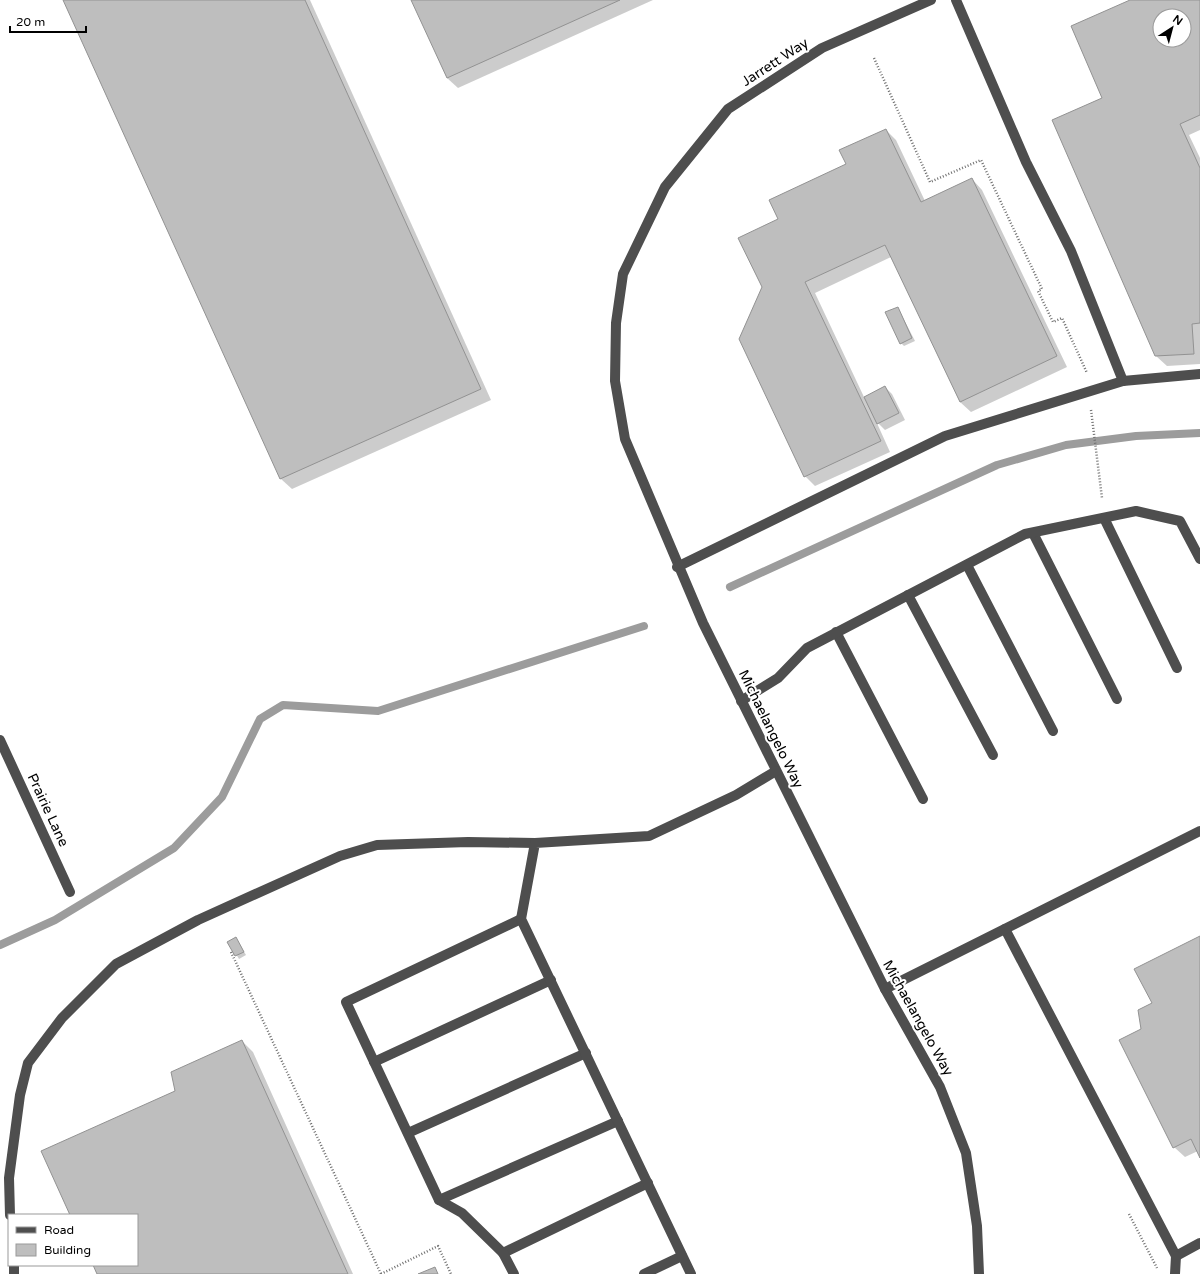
<svg xmlns="http://www.w3.org/2000/svg" width="1200" height="1274" viewBox="0 0 1200 1274" font-family="'Varela Round',sans-serif">
	<style>
		.shadow { fill: #0003; fill-rule: evenodd }
		.lines { fill: none; stroke-linecap: round; stroke-linejoin: round }
		.stream { stroke: #9c9c9c; stroke-width: 8 }
		.building { fill: #bebebe; stroke: #929292; fill-rule: evenodd }
		.path { stroke: #707070; stroke-width: 2.5; stroke-dasharray: 1 2; stroke-linecap: butt }
		.minor { stroke: #4e4e4e; stroke-width: 10 }
		.labels { text-anchor: middle; dominant-baseline: central; stroke-width: 4; stroke-linejoin: round; paint-order: stroke }
		.street-label { font-size: 14px; fill: #000; stroke: #fff }
	</style>
	<rect width="100%" height="100%" fill="#fff"/>
	<!-- shadow -->
	<g class="shadow">
		<path d="M 64,0 L 310,0 L 491,400 L 292,489 L 281,479 Z"/>
		<path d="M 412,0 L 653,0 L 458,88 L 447,78 Z"/>
		<path d="M 1133,0 L 1200,0 L 1200,130 L 1189,135 L 1200,158 L 1200,364 L 1167,366 L 1156,356 L 1104,99 ZM 1160,16 L 1184,16 L 1184,40 L 1160,40 Z"/>
		<path d="M 886,130 L 896,140 L 925,201 L 972,179 L 982,190 L 1067,367 L 971,412 L 960,402 L 891,257 L 815,293 L 864,397 L 885,387 L 892,394 L 905,420 L 885,430 L 876,421 L 890,452 L 815,486 L 805,476 L 763,287 L 779,219 L 847,165 Z"/>
		<path d="M 898,308 L 915,341 L 904,346 L 901,343 Z"/>
		<path d="M 1200,937 L 1200,1155 L 1198,1151 L 1185,1157 L 1174,1147 L 1142,1029 L 1153,1004 Z"/>
		<path d="M 236,938 L 246,955 L 239,959 L 229,942 Z"/>
		<path d="M 242,1041 L 253,1052 L 353,1274 L 98,1274 L 94,1265 L 137,1265 L 137,1215 L 72,1215 L 176,1091 Z"/>
	</g>
	<g class="lines">
		<!-- stream -->
		<g class="stream">
			<path d="M 730,587 L 997,465 L 1066,445 L 1136,436 L 1200,433"/>
			<path d="M 0,945 L 55,920 L 174,848 L 222,797 L 260,719 L 283,705 L 378,711 L 644,626"/>
		</g>
	</g>
	<!-- building -->
	<g class="building">
		<path d="M 63,0 L 305,0 L 481,389 L 280,479 Z"/>
		<path d="M 411,0 L 620,0 L 447,78 Z"/>
		<path d="M 1130,0 L 1200,0 L 1200,115 L 1180,124 L 1200,168 L 1200,323 L 1192,324 L 1194,354 L 1155,356 L 1052,120 L 1102,98 L 1071,26 ZM 1160,16 L 1184,16 L 1184,40 L 1160,40 Z"/>
		<path d="M 886,129 L 921,202 L 972,178 L 1057,356 L 960,402 L 885,245 L 805,282 L 881,441 L 804,477 L 739,339 L 762,287 L 738,238 L 778,219 L 769,200 L 846,164 L 839,150 Z"/>
		<path d="M 898,307 L 912,338 L 900,344 L 885,312 Z"/>
		<path d="M 885,386 L 899,413 L 877,424 L 864,397 Z"/>
		<path d="M 1200,936 L 1200,1158 L 1191,1139 L 1173,1148 L 1119,1040 L 1141,1029 L 1138,1010 L 1152,1003 L 1134,969 Z"/>
		<path d="M 236,937 L 244,952 L 235,956 L 227,942 Z"/>
		<path d="M 242,1040 L 348,1274 L 97,1274 L 93,1265 L 137,1265 L 137,1215 L 70,1215 L 41,1151 L 175,1091 L 171,1072 Z"/>
		<path d="M 435,1267 L 438,1274 L 418,1274 Z"/>
	</g>
	<g class="lines">
		<!-- path -->
		<g class="path">
			<path d="M 874,58 L 930,182 L 981,160 L 1042,289 L 1038,291 L 1053,322 L 1062,318 L 1087,373"/>
			<path d="M 1091,410 L 1102,498"/>
			<path d="M 231,952 L 381,1274"/>
			<path d="M 1129,1214 L 1157,1268"/>
			<path d="M 381,1274 L 438,1246 L 451,1274"/>
		</g>
		<!-- minor -->
		<g class="minor">
			<path d="M 931,0 L 822,48 L 728,109 L 665,187 L 623,274 L 616,323 L 615,381 L 625,439 L 703,623 L 885,989 L 940,1087 L 966,1153 L 977,1226 L 979,1274"/>
			<path d="M 956,0 L 1026,162 L 1071,251 L 1123,381"/>
			<path d="M 1104,518 L 1177,668"/>
			<path d="M 1033,533 L 1117,699"/>
			<path d="M 967,565 L 1053,731"/>
			<path d="M 677,567 L 945,436 L 1123,381 L 1200,374"/>
			<path d="M 908,595 L 993,755"/>
			<path d="M 836,632 L 923,799"/>
			<path d="M 741,701 L 778,678 L 807,648 L 1025,534 L 1136,511 L 1180,521 L 1200,559"/>
			<path d="M 0,740 L 70,892"/>
			<path d="M 1005,929 L 1176,1256 L 1200,1243"/>
			<path d="M 885,989 L 1200,831"/>
			<path d="M 374,1062 L 551,980"/>
			<path d="M 408,1133 L 586,1053"/>
			<path d="M 439,1200 L 618,1121"/>
			<path d="M 10,1215 L 9,1178 L 20,1095 L 28,1063 L 62,1018 L 116,964 L 198,920 L 340,856 L 377,845 L 468,842 L 535,843"/>
			<path d="M 503,1253 L 648,1183"/>
			<path d="M 14,1265 L 14,1274"/>
			<path d="M 514,1274 L 503,1253 L 462,1213 L 439,1200 L 346,1002 L 521,919"/>
			<path d="M 644,1274 L 682,1256"/>
			<path d="M 691,1274 L 521,919 L 535,843 L 649,836 L 736,795 L 776,771"/>
			<path d="M 1175,1274 L 1176,1256"/>
		</g>
	</g>
	<g class="labels">
		<!-- street labels -->
		<g class="street-label">
			<text transform="translate(775 62) rotate(-33)">Jarrett Way</text>
			<text transform="translate(771 729) rotate(64)">Michaelangelo Way</text>
			<text transform="translate(48 810) rotate(65)">Prairie Lane</text>
			<text transform="translate(918 1018) rotate(61)">Michaelangelo Way</text>
		</g>
	</g>
	<!-- legend -->
	<rect x="8" y="1214" width="130" height="52" fill="#ffffff" stroke="#999999"/>
	<rect x="16" y="1227" width="20" height="6" fill="#4e4e4e" stroke="#999999"/>
	<text x="44" y="1234" font-size="12" fill="#000000">Road</text>
	<rect x="16" y="1244" width="20" height="12" fill="#bebebe" stroke="#999999"/>
	<text x="44" y="1254" font-size="12" fill="#000000">Building</text>
	<!-- north arrow -->
	<g transform="translate(1172 28) rotate(36)"><circle r="19" fill="#ffffff" stroke="#999999"/>
	<path d="M0-3L7 15L0 10L-7 15Z" fill="#000000"/>
	<text y="-6" font-size="11" font-weight="bold" text-anchor="middle" fill="#000000">N</text>
	</g>
	<!-- scale -->
	<path d="M10 26v6h76v-6" fill="none" stroke="#000000" stroke-width="2"/>
	<text x="16" y="26" font-size="12" fill="#000000" stroke="#ffffff" stroke-width="3" paint-order="stroke">20 m</text>
</svg>
